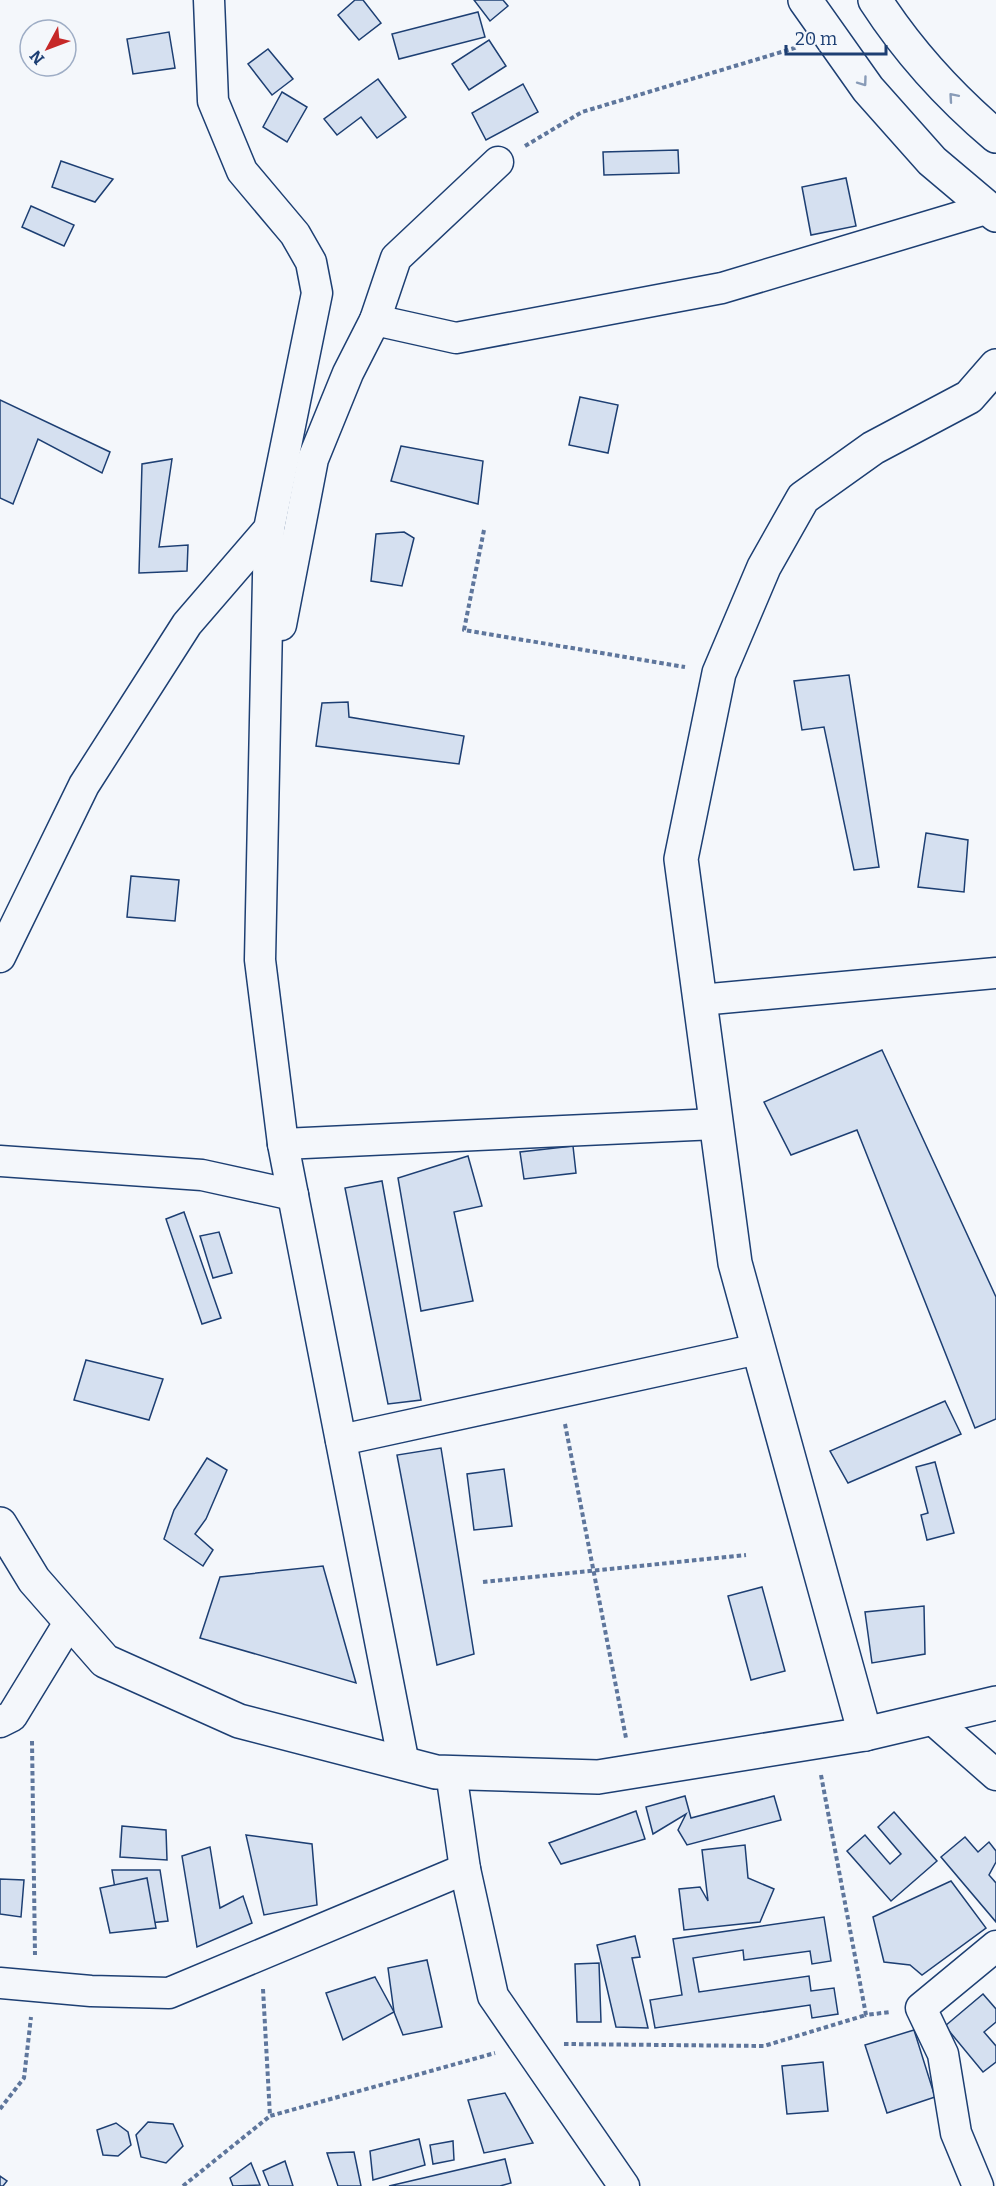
<svg xmlns="http://www.w3.org/2000/svg" width="996" height="2186" viewBox="0 0 996 2186" font-family="Bitter,serif">
	<style>
		.building { fill: #d5e0f0; stroke: #1d3f73; stroke-width: 1.5 }
		.lines { fill: none; stroke-linecap: round; stroke-linejoin: round }
		.minor-casing { stroke: #1d3f73; stroke-width: 33 }
		.tertiary-casing { stroke: #1d3f73; stroke-width: 36 }
		.trunk-casing { stroke: #1d3f73; stroke-width: 36 }
		.path { stroke: #5e769c; stroke-width: 4; stroke-dasharray: 4.5 3; stroke-linecap: butt }
		.minor { stroke: #f4f7fb; stroke-width: 30 }
		.tertiary { stroke: #f4f7fb; stroke-width: 33 }
		.trunk { stroke: #f4f7fb; stroke-width: 33 }
		.oneway { stroke: #889bb7 }
	</style>
	<rect width="100%" height="100%" fill="#f4f7fb"/>
	<!-- building -->
	<g class="building">
		<path d="M 355,0 L 363,0 L 381,23 L 359,40 L 338,15 Z"/>
		<path d="M 474,0 L 503,0 L 508,6 L 490,21 Z"/>
		<path d="M 478,12 L 485,37 L 399,59 L 392,34 Z"/>
		<path d="M 169,32 L 175,68 L 133,74 L 127,39 Z"/>
		<path d="M 489,40 L 506,66 L 469,90 L 452,64 Z"/>
		<path d="M 268,49 L 293,79 L 272,95 L 248,64 Z"/>
		<path d="M 378,79 L 406,117 L 377,138 L 361,117 L 337,135 L 324,119 Z"/>
		<path d="M 523,84 L 538,112 L 486,140 L 472,113 Z"/>
		<path d="M 282,92 L 307,107 L 287,142 L 263,127 Z"/>
		<path d="M 678,150 L 679,173 L 604,175 L 603,152 Z"/>
		<path d="M 61,161 L 113,179 L 95,202 L 52,187 Z"/>
		<path d="M 846,178 L 856,226 L 811,235 L 802,187 Z"/>
		<path d="M 31,206 L 74,225 L 64,246 L 22,227 Z"/>
		<path d="M 580,397 L 618,405 L 608,453 L 569,445 Z"/>
		<path d="M 0,400 L 110,452 L 102,473 L 38,439 L 13,504 L 0,498 Z"/>
		<path d="M 401,446 L 483,461 L 478,504 L 391,481 Z"/>
		<path d="M 172,459 L 159,547 L 188,545 L 187,571 L 139,573 L 142,464 Z"/>
		<path d="M 404,532 L 414,538 L 402,586 L 371,581 L 376,534 Z"/>
		<path d="M 849,675 L 879,867 L 854,870 L 824,727 L 802,730 L 794,681 Z"/>
		<path d="M 348,702 L 349,717 L 464,736 L 459,764 L 316,746 L 322,703 Z"/>
		<path d="M 926,833 L 968,840 L 964,892 L 918,887 Z"/>
		<path d="M 131,876 L 179,880 L 175,921 L 127,917 Z"/>
		<path d="M 882,1050 L 996,1297 L 996,1419 L 975,1428 L 857,1130 L 791,1155 L 764,1102 Z"/>
		<path d="M 573,1146 L 576,1173 L 524,1179 L 520,1152 Z"/>
		<path d="M 468,1156 L 482,1206 L 454,1212 L 473,1301 L 421,1311 L 398,1178 Z"/>
		<path d="M 382,1181 L 421,1400 L 388,1404 L 345,1188 Z"/>
		<path d="M 184,1212 L 221,1318 L 202,1324 L 166,1219 Z"/>
		<path d="M 219,1232 L 232,1273 L 213,1278 L 200,1236 Z"/>
		<path d="M 86,1360 L 163,1379 L 149,1420 L 74,1400 Z"/>
		<path d="M 945,1401 L 961,1434 L 848,1483 L 830,1451 Z"/>
		<path d="M 441,1448 L 474,1654 L 437,1665 L 397,1455 Z"/>
		<path d="M 207,1458 L 227,1470 L 206,1519 L 195,1534 L 213,1550 L 203,1566 L 164,1539 L 174,1510 Z"/>
		<path d="M 935,1462 L 954,1533 L 927,1540 L 921,1515 L 928,1513 L 916,1467 Z"/>
		<path d="M 504,1469 L 512,1526 L 474,1530 L 467,1474 Z"/>
		<path d="M 323,1566 L 356,1683 L 200,1638 L 220,1577 Z"/>
		<path d="M 762,1587 L 785,1671 L 751,1680 L 728,1596 Z"/>
		<path d="M 924,1606 L 925,1654 L 872,1663 L 865,1612 Z"/>
		<path d="M 685,1796 L 691,1818 L 774,1796 L 781,1820 L 687,1845 L 678,1830 L 686,1814 L 653,1834 L 646,1807 Z"/>
		<path d="M 636,1811 L 645,1839 L 561,1864 L 549,1843 Z"/>
		<path d="M 894,1812 L 937,1861 L 891,1901 L 847,1851 L 865,1835 L 890,1864 L 901,1854 L 878,1827 Z"/>
		<path d="M 122,1826 L 166,1830 L 167,1860 L 120,1857 Z"/>
		<path d="M 246,1835 L 312,1844 L 317,1905 L 264,1915 Z"/>
		<path d="M 965,1837 L 978,1852 L 989,1842 L 996,1851 L 996,1862 L 989,1875 L 996,1883 L 996,1922 L 941,1857 Z"/>
		<path d="M 745,1845 L 748,1878 L 774,1889 L 760,1922 L 684,1930 L 679,1889 L 700,1887 L 708,1901 L 702,1850 Z"/>
		<path d="M 210,1847 L 220,1908 L 243,1896 L 252,1923 L 197,1947 L 182,1856 Z"/>
		<path d="M 112,1870 L 160,1870 L 168,1921 L 121,1926 Z"/>
		<path d="M 147,1878 L 156,1928 L 110,1933 L 100,1888 Z"/>
		<path d="M 0,1879 L 24,1880 L 21,1917 L 0,1914 Z"/>
		<path d="M 951,1881 L 986,1928 L 922,1975 L 910,1965 L 884,1962 L 873,1917 Z"/>
		<path d="M 824,1917 L 831,1961 L 812,1964 L 810,1951 L 744,1960 L 743,1950 L 693,1958 L 699,1992 L 809,1976 L 811,1991 L 834,1988 L 838,2014 L 812,2018 L 810,2005 L 655,2028 L 650,2000 L 682,1995 L 673,1939 Z"/>
		<path d="M 635,1936 L 640,1957 L 632,1958 L 648,2028 L 616,2027 L 597,1945 Z"/>
		<path d="M 427,1960 L 442,2027 L 403,2035 L 394,2012 L 388,1968 Z"/>
		<path d="M 599,1963 L 601,2022 L 577,2022 L 575,1964 Z"/>
		<path d="M 375,1977 L 394,2012 L 343,2040 L 326,1993 Z"/>
		<path d="M 983,1994 L 996,2009 L 996,2022 L 984,2032 L 996,2046 L 996,2062 L 983,2072 L 945,2026 Z"/>
		<path d="M 914,2030 L 935,2097 L 887,2113 L 865,2045 Z"/>
		<path d="M 823,2062 L 828,2111 L 787,2114 L 782,2066 Z"/>
		<path d="M 505,2093 L 533,2143 L 484,2153 L 468,2100 Z"/>
		<path d="M 148,2122 L 173,2124 L 183,2146 L 166,2163 L 141,2157 L 136,2135 Z"/>
		<path d="M 116,2123 L 128,2132 L 131,2145 L 118,2156 L 103,2155 L 97,2130 Z"/>
		<path d="M 419,2139 L 425,2165 L 373,2180 L 370,2151 Z"/>
		<path d="M 453,2141 L 454,2160 L 433,2164 L 430,2145 Z"/>
		<path d="M 354,2152 L 361,2186 L 338,2186 L 327,2153 Z"/>
		<path d="M 505,2159 L 511,2183 L 500,2186 L 389,2186 Z"/>
		<path d="M 285,2161 L 293,2186 L 269,2186 L 263,2171 Z"/>
		<path d="M 251,2163 L 260,2185 L 233,2186 L 230,2178 Z"/>
		<path d="M 0,2176 L 7,2181 L 3,2186 L 0,2186 Z"/>
	</g>
	<g class="lines">
		<!-- minor casing -->
		<g class="minor-casing">
			<g id="minor">
				<path d="M 375,320 L 456,338 L 722,288 L 986,209"/>
				<path d="M 269,529 L 260,960 L 283,1144"/>
				<path d="M 281,625 L 313,459 L 348,373 L 375,320 L 396,258 L 498,162"/>
				<path d="M 0,957 L 84,785 L 187,624 L 269,529 L 317,293 L 311,262 L 295,234 L 242,171 L 213,101 L 209,0"/>
				<path d="M 700,1000 L 996,973"/>
				<path d="M 0,1161 L 202,1175 L 293,1195"/>
				<path d="M 341,1440 L 758,1349"/>
				<path d="M 931,1718 L 996,1775"/>
				<path d="M 0,1722 L 12,1716 L 70,1621"/>
				<path d="M 404,1764 L 283,1144 L 716,1124"/>
				<path d="M 451,1772 L 465,1869 L 493,1996 L 624,2186"/>
				<path d="M 0,1983 L 91,1991 L 169,1993 L 465,1869"/>
				<path d="M 978,2186 L 956,2133 L 943,2054 L 921,2008 L 996,1946"/>
			</g>
		</g>
		<!-- tertiary casing -->
		<g class="tertiary-casing">
			<g id="tertiary">
				<path d="M 0,1524 L 34,1580 L 105,1661 L 239,1721 L 436,1772 L 598,1777 L 865,1734 L 996,1703"/>
				<path d="M 865,1734 L 735,1263 L 681,859 L 719,673 L 764,567 L 803,498 L 873,448 L 969,397 L 996,366"/>
			</g>
		</g>
		<!-- trunk casing -->
		<g class="trunk-casing">
			<g id="trunk">
				<path d="M 805,0 L 868,89 L 932,161 L 996,215"/>
				<path d="M 875,0 C 908,51 950,97 996,136"/>
			</g>
		</g>
		<!-- path -->
		<g class="path">
			<path d="M 525,146 L 582,112 L 798,47"/>
			<path d="M 484,530 L 464,630 L 685,667"/>
			<path d="M 565,1424 L 626,1738"/>
			<path d="M 483,1582 L 746,1555"/>
			<path d="M 32,1741 L 35,1955"/>
			<path d="M 821,1775 L 866,2015 L 890,2012"/>
			<path d="M 263,1989 L 270,2116 L 495,2053"/>
			<path d="M 564,2044 L 764,2046 L 866,2015"/>
			<path d="M 0,2109 L 24,2078 L 31,2017"/>
			<path d="M 183,2186 L 270,2116"/>
		</g>
		<!-- minor -->
		<use href="#minor" class="minor"/>
		<!-- tertiary -->
		<use href="#tertiary" class="tertiary"/>
		<!-- trunk -->
		<use href="#trunk" class="trunk"/>
	</g>
	<!-- one-way arrows -->
	<defs><path id="oneway-chevron" d="M-2-3.5L2.5 0L-2 3.5" fill="none" stroke-width="1.6" stroke-linecap="round" stroke-linejoin="round" transform="scale(1.5)"/></defs>
	<g class="oneway">
		<use href="#oneway-chevron" transform="translate(863 82) rotate(54)"/>
		<use href="#oneway-chevron" transform="translate(953 97) rotate(-131)"/>
	</g>
	<!-- north arrow -->
	<g transform="translate(48 48) rotate(229)"><circle r="28" fill="#f4f7fb" stroke="#9eadc5" stroke-width="1.5"/>
	<path d="M0-4.5L10 22L0 15L-10 22Z" fill="#c62828"/>
	<text y="-9" font-size="16" font-weight="bold" text-anchor="middle" fill="#1d3f73">N</text>
	</g>
	<!-- scale -->
	<path d="M786 45v9h100v-9" fill="none" stroke="#1d3f73" stroke-width="3"/>
	<text x="795" y="45" font-size="18" fill="#1d3f73" stroke="#f4f7fb" stroke-width="4.5" paint-order="stroke">20 m</text>
</svg>
